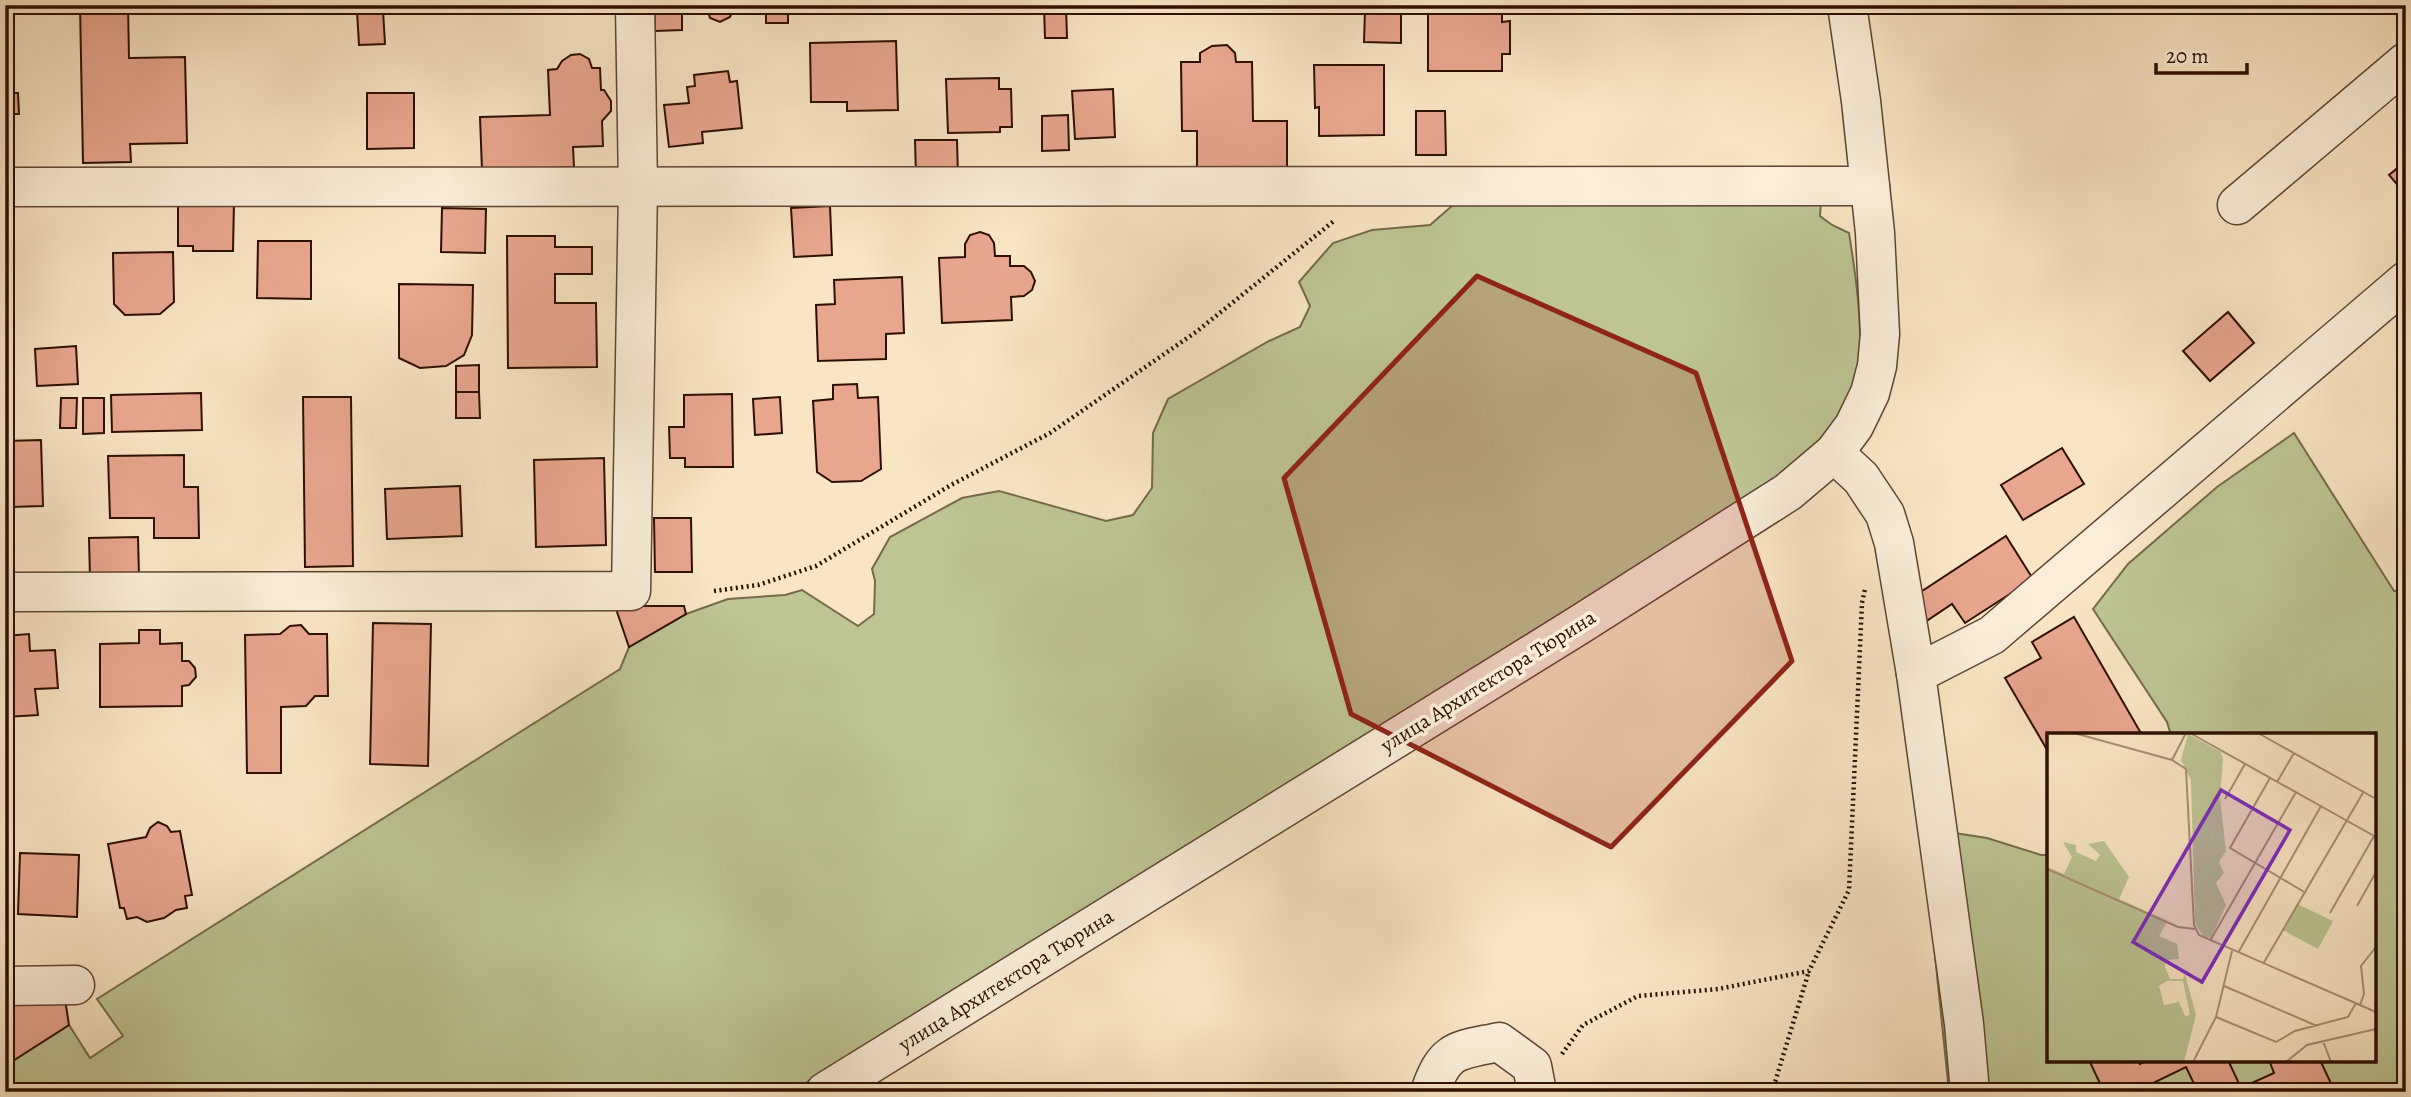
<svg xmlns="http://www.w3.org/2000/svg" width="2411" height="1097" viewBox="0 0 2411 1097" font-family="Alegreya,serif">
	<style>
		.green { fill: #bec494; stroke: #766a4a; stroke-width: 2 }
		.building { fill: #e8a68f; stroke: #2d0f00; stroke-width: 2 }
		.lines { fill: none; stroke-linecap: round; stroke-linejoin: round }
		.minor-casing { stroke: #604431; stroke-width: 41 }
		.path { stroke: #2d0f00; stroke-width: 4.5; stroke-dasharray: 2 3.5; stroke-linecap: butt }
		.minor { stroke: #fbeed9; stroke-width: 38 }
		.marked { fill: #8f2418; fill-opacity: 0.2; stroke: #8f2418; stroke-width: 5; stroke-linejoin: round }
		.labels { text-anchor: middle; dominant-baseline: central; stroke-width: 7; stroke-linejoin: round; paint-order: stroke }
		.street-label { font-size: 21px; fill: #2d0f00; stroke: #fbeed9 }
		.inset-road { fill: none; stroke: #a78f76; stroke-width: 2 }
		.view { fill: #7b2cbf; fill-opacity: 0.15; stroke: #7b2cbf; stroke-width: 3.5 }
		.inset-edge { fill: none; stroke: #2d0f00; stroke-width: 3.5 }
	</style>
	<rect width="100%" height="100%" fill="#f9e5c4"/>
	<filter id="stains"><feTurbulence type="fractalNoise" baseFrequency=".00286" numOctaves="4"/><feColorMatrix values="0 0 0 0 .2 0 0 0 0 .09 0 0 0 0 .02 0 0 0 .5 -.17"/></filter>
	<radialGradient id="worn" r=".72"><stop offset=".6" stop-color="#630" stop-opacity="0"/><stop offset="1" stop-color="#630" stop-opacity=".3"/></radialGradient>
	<!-- green -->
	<g class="green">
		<path d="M 1460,199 L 1821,202 L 1820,216 L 1832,225 L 1849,233 C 1857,284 1873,374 1840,418 C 1817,449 1785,470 1755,493 L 791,1092 L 5,1092 L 5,1066 L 69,1025 L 90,1058 L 123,1036 L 97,999 L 620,669 L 629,647 L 686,614 L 728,599 L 785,595 L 802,590 L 858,626 L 874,614 L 875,581 L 872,569 L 890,537 L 962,498 L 999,491 L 1106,521 L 1133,515 L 1152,488 L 1153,433 L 1168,399 L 1269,341 L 1300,327 L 1310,306 L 1299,282 L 1333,243 L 1372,230 L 1430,225 Z"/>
		<path d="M 2294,433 L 2394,591 L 2406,590 L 2406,1092 L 1949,1092 L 1922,828 L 1987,838 L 2041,855 L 2049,855 L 2049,1060 L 2374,1060 L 2374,735 L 2171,735 L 2167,722 L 2093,609 L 2128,564 L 2217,487 Z"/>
	</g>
	<!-- building -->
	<g class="building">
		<path d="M 80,5 L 128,5 L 129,58 L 185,57 L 187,143 L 130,144 L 131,162 L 83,163 Z"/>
		<path d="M 654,5 L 682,5 L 682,30 L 655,31 Z"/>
		<path d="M 706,5 L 733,5 L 734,7 L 730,17 L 720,22 L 710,18 Z"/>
		<rect x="766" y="5" width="22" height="18"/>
		<path d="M 1381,5 L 1401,5 L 1401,43 L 1364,42 L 1365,10 L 1381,10 Z"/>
		<path d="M 1044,7 L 1066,7 L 1067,38 L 1045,38 Z"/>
		<path d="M 1448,7 L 1486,7 L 1487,12 L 1502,12 L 1502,22 L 1510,21 L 1510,54 L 1502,54 L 1502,71 L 1428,71 L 1428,12 L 1448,12 Z"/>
		<path d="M 383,10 L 385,44 L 359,45 L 357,11 Z"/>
		<path d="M 896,41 L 898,110 L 847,111 L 847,102 L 811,102 L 810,43 Z"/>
		<path d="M 1227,45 L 1235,53 L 1236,62 L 1252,62 L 1253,121 L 1287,121 L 1287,172 L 1197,173 L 1197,131 L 1182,131 L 1181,62 L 1200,62 L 1200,53 L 1212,46 Z"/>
		<path d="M 580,54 L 589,59 L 592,68 L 600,68 L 601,90 L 604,90 L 611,101 L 611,111 L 602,121 L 603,146 L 573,147 L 574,167 L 482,170 L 480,117 L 550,115 L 548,70 L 557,69 L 562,61 L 571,55 Z"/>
		<path d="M 1314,65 L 1384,65 L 1384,135 L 1319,136 L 1319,107 L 1315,108 Z"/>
		<path d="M 728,71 L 730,82 L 737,81 L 742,128 L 702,132 L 703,143 L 669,147 L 664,105 L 689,103 L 687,87 L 695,86 L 694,75 Z"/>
		<path d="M 5,74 L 7,93 L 18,93 L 19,114 L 7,114 L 8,135 L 5,136 Z"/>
		<path d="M 999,78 L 999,89 L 1011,89 L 1012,127 L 1000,127 L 1000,132 L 948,133 L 946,79 Z"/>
		<path d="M 1113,89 L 1115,137 L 1075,139 L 1072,91 Z"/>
		<path d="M 367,93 L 414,93 L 414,148 L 367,149 Z"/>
		<path d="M 1416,111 L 1445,111 L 1446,155 L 1416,155 Z"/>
		<path d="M 1068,115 L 1069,150 L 1042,151 L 1042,116 Z"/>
		<path d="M 915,140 L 957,140 L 958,176 L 916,176 Z"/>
		<path d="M 2406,161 L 2406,195 L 2389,175 Z"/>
		<path d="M 178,202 L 234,202 L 233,251 L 193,251 L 193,246 L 178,246 Z"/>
		<path d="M 830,206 L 832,255 L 794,257 L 791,208 Z"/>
		<path d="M 442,208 L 486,209 L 485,253 L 441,252 Z"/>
		<path d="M 980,232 L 989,235 L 994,243 L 995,256 L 1010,256 L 1010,266 L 1024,266 L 1031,272 L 1035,281 L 1032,290 L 1024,296 L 1011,297 L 1012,320 L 942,323 L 939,258 L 965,257 L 965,244 L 970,235 Z"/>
		<path d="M 507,236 L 555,236 L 555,247 L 592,247 L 592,274 L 555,274 L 555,303 L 596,303 L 597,367 L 508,368 Z"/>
		<path d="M 258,241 L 311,241 L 311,299 L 257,298 Z"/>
		<path d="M 173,252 L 174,302 L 160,314 L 125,315 L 114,304 L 113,253 Z"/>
		<path d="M 902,277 L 904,333 L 886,334 L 886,359 L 818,361 L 816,305 L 835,304 L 834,280 Z"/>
		<path d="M 399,284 L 473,285 L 472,335 L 464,355 L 446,366 L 420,368 L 399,358 Z"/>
		<path d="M 2228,312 L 2254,343 L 2210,381 L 2183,351 Z"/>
		<path d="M 5,327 L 12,330 L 14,350 L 5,354 Z"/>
		<path d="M 76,346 L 78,384 L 37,386 L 35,349 Z"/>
		<path d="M 479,365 L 479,392 L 456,392 L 456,366 Z"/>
		<path d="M 857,384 L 858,398 L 878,397 L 881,469 L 861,481 L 832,482 L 817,472 L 813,401 L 833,399 L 833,385 Z"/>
		<path d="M 456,392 L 479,392 L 480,418 L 456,418 Z"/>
		<path d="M 201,393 L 202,430 L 112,432 L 111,395 Z"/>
		<path d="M 732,394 L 733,467 L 685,467 L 685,458 L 670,458 L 669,427 L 684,427 L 684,395 Z"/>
		<path d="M 303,397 L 351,397 L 353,566 L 305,567 Z"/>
		<path d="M 780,397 L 782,433 L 755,435 L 753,399 Z"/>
		<path d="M 61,398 L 77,398 L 76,428 L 60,428 Z"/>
		<path d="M 83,398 L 104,398 L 104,433 L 83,434 Z"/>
		<path d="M 41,440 L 43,506 L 10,507 L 11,538 L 5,539 L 5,441 Z"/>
		<path d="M 2062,448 L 2084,484 L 2023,520 L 2001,485 Z"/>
		<path d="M 184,455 L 184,487 L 198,487 L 199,538 L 154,538 L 154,518 L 110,518 L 108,456 Z"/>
		<path d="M 604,458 L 606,545 L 536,547 L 534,460 Z"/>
		<path d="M 460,486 L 462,536 L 387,539 L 385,489 Z"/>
		<path d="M 654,518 L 691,518 L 692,572 L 655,572 Z"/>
		<path d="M 2006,536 L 2033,579 L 1965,623 L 1952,604 L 1925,622 L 1910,599 Z"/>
		<path d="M 138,537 L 139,576 L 90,577 L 89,538 Z"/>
		<path d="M 615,606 L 684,606 L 686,614 L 629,647 Z"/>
		<path d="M 2074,617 L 2142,735 L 2049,735 L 2049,753 L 2005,678 L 2041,658 L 2032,642 Z"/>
		<path d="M 373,623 L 431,624 L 428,766 L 370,764 Z"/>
		<path d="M 301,625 L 309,634 L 327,634 L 328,696 L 315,696 L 306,706 L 281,707 L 281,773 L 247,773 L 245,635 L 280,634 L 290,626 Z"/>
		<path d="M 139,630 L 160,630 L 160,644 L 182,643 L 182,661 L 189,661 L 195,668 L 196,677 L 189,685 L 182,686 L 182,706 L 100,707 L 100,644 L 139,643 Z"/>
		<path d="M 29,634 L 30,651 L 55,650 L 58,688 L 35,689 L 38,715 L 5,717 L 5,636 Z"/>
		<path d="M 158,822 L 167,826 L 171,832 L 180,831 L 192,895 L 185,896 L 187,908 L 176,910 L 164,918 L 147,922 L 137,917 L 127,919 L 124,908 L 120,908 L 108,844 L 146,837 L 150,828 Z"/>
		<path d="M 20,853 L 79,855 L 77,917 L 18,914 Z"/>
		<path d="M 5,873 L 10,873 L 9,902 L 5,902 Z"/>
		<path d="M 65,999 L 69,1025 L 5,1066 L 5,1001 Z"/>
		<path d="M 2089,1060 L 2139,1060 L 2140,1064 L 2148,1060 L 2228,1060 L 2241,1088 L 2274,1073 L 2269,1060 L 2320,1060 L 2335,1092 L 2198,1092 L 2186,1067 L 2151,1084 L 2154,1092 L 2104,1092 Z"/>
	</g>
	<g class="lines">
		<!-- minor casing -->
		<g class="minor-casing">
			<g id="minor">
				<path d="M 5,187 L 1870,186"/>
				<path d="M 2237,205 L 2406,62"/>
				<path d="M 1834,453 L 1861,478 L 1885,514 L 1894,543 L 1916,674 L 1964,1024 L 1970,1092"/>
				<path d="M 5,592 L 631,591 L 638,188 L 635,5"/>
				<path d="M 1916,674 L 1992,635 L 2406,281"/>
				<path d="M 5,986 L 75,985"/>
				<path d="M 825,1092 L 1579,625 L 1788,492 L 1834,453 L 1854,426 L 1870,393 L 1877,366 L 1880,334 L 1875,233 L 1861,101 L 1847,5"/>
				<path d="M 1430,1092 C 1445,1048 1457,1051 1499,1042 L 1532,1066 L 1537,1092"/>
			</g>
		</g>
		<!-- path -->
		<g class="path">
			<path d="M 714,591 L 758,585 L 816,566 L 951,485 L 1050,433 L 1196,332 L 1334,221"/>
			<path d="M 1562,1054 L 1583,1025 L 1638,996 L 1718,989 L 1809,971 L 1849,890 L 1862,603 L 1865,589"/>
			<path d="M 1772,1092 L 1809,971"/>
		</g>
		<!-- minor -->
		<use href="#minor" class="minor"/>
	</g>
	<!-- marked area -->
	<path class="marked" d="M 1477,276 L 1696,373 L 1792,661 L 1611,847 L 1351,714 L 1284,478 Z"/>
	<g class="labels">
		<!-- street labels -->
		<g class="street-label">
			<text transform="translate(1488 681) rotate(-32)">улица Архитектора Тюрина</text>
			<text transform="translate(1006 980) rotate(-32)">улица Архитектора Тюрина</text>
		</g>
	</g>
	<!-- overview -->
	<g transform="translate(2047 733)">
		<rect width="329" height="329" fill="#f9e5c4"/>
		<path d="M 141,1 L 174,19 L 176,26 L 173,65 L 179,118 L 172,129 L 177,140 L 169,150 L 179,172 L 164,205 L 156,203 L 148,190 L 144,47 L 134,27 ZM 57,108 L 82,144 L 72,166 L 121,188 L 112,203 L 130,211 L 132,226 L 119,227 L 118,234 L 123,246 L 136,246 L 138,241 L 149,282 L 137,329 L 0,329 L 0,134 L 17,141 L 25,124 L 16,109 L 29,112 L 29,119 L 49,128 L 53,122 L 41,111 ZM 120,248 L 136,248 L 143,282 L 138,283 L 132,269 L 117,272 L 112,253 ZM 250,171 L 286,188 L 271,216 L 236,197 Z" fill="#bec494" fill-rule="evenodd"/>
		<path class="inset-road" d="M 27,0 L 125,27 L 139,36 L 147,192 L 152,202 L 329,279M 143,0 L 329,104M 211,0 L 329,66M 125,27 L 139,0M 223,45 L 183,115 L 259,160M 230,49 L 247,20M 178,66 L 198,31M 0,136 L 131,194 L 148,196M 310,173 L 329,139M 283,180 L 327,103M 163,208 L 249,59M 191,220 L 274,73M 216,231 L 317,58M 177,253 L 270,293M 313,272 L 317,261 L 314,233 L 329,214M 169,284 L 229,309 L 248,298 L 301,284 L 309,270M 276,308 L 284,329M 146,329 L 169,284 L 185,218M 239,329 L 260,312 L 329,296"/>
		<path class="view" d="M 174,57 L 243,97 L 155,249 L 86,209 Z"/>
		<rect width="329" height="329" class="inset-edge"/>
	</g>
	<!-- margin -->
	<rect width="2411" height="1097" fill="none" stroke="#f9e5c4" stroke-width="28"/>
	<rect x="7" y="7" width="2397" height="1083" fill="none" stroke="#2d0f00" stroke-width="3.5"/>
	<rect x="14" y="14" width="2383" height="1069" fill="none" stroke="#2d0f00" stroke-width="2"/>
	<!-- scale -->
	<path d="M2156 63v10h91v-10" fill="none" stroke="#2d0f00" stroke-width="3.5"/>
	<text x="2166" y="63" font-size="21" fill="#2d0f00" stroke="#fbeed9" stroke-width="5" paint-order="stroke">20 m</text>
	<rect width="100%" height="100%" filter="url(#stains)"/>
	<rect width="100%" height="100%" fill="url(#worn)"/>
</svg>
